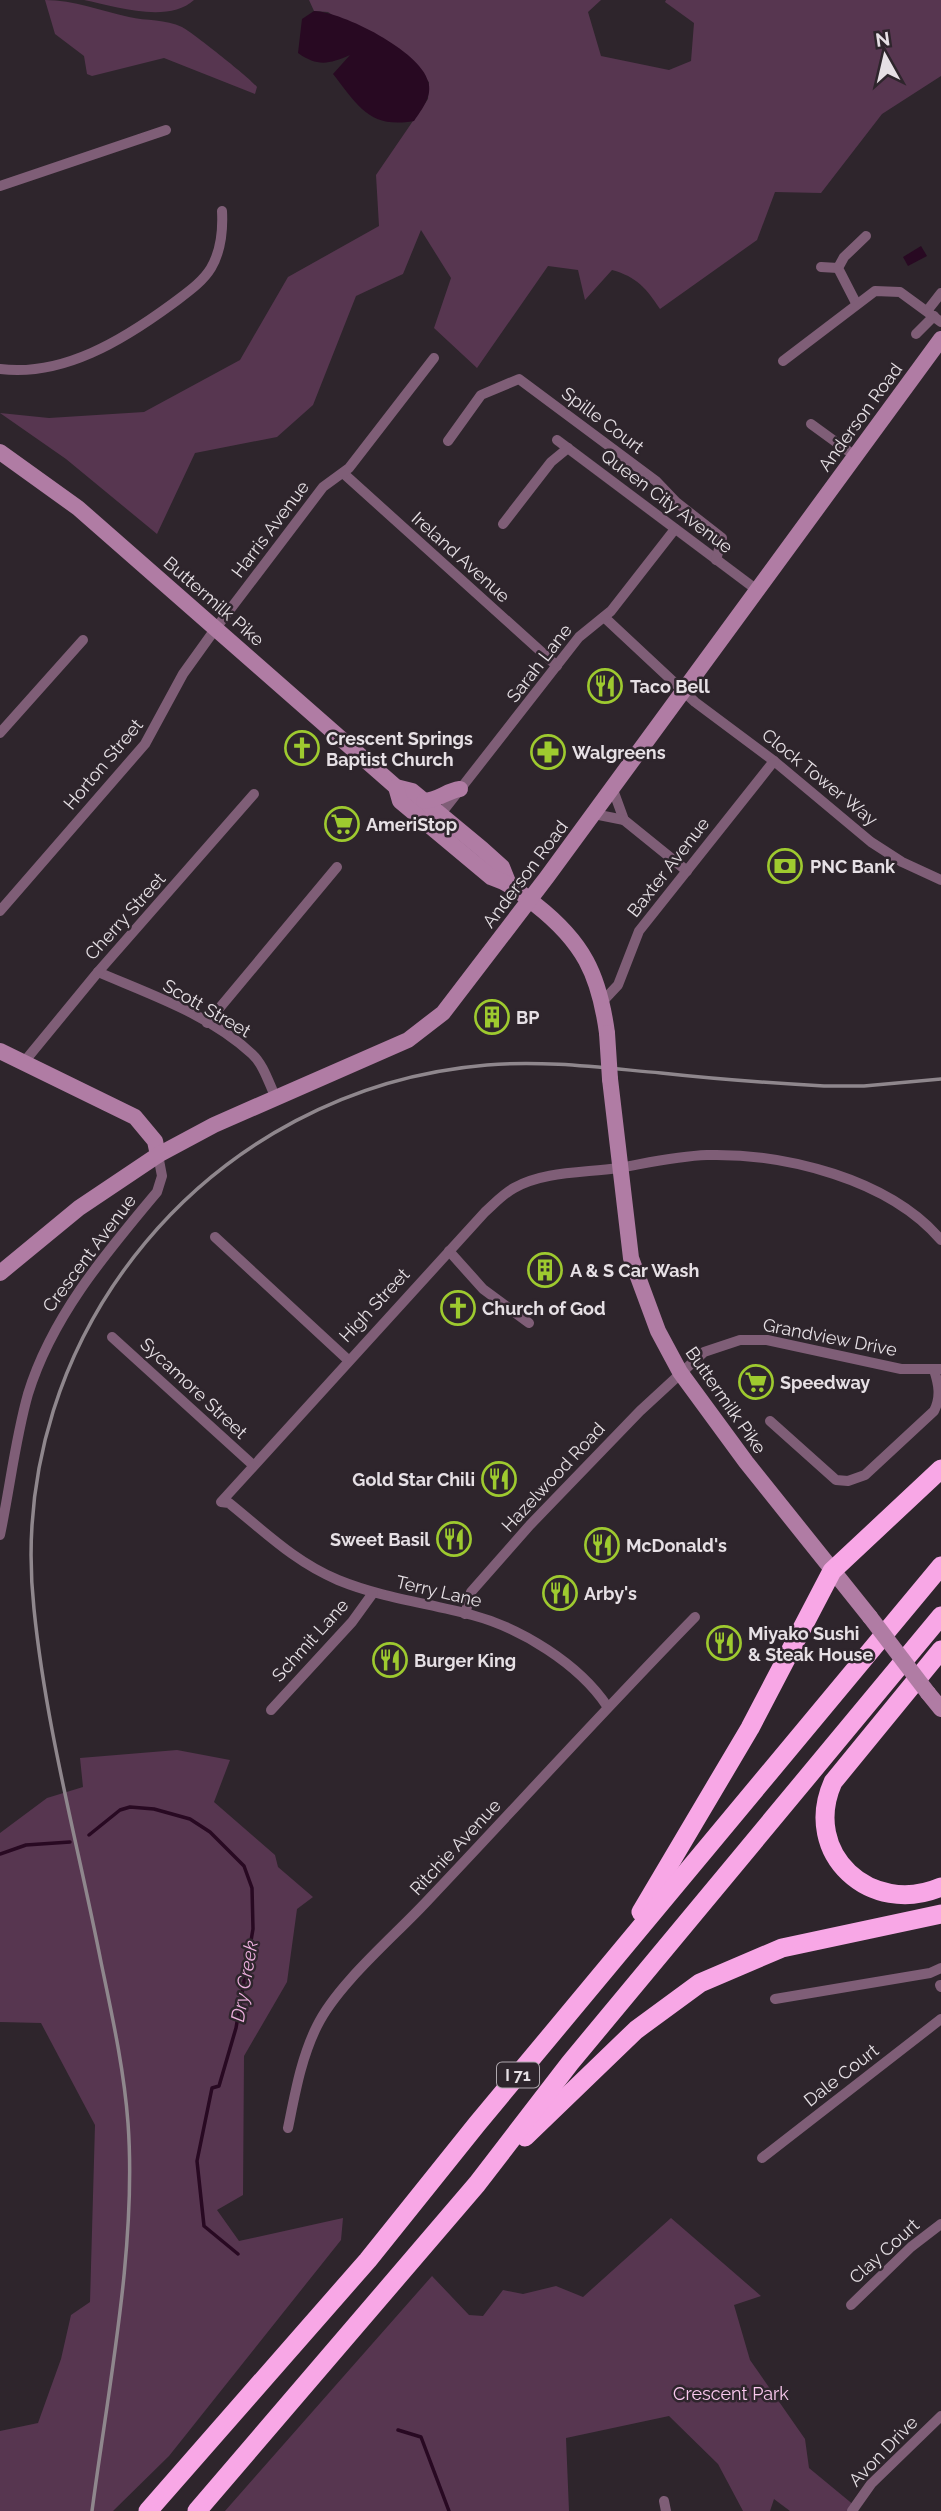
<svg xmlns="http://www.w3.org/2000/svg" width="941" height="2511" viewBox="0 0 941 2511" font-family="Raleway,sans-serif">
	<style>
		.green { fill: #573650 }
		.water { fill: #280922 }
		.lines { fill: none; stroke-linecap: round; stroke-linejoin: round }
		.stream { stroke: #280922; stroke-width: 3.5 }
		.street { stroke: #7f5e77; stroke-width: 10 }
		.secondary { stroke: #b07ca4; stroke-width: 16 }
		.highway { stroke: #f8a7e6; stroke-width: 19 }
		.rail { stroke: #8f878d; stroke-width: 3.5 }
		.secondary-bridge { stroke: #b07ca4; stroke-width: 16 }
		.labels { text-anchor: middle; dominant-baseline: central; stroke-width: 5; stroke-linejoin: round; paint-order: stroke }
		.shield { fill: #2e252c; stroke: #afa8ae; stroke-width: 2 }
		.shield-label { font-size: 16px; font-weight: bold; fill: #e6e0e5 }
		.street-label { font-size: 18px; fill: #e6e0e5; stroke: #2e252c }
		.poi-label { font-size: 18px; font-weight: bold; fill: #e6e0e5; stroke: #2e252c; text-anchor: start }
		.park-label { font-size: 18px; fill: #fac8ee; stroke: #2e252c }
		.water-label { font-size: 19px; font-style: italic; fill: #eeb0df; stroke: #2e252c }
	</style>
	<rect width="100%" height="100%" fill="#2e252c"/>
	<!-- green -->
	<g class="green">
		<path d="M 45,0 C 74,0 101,11 129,17 C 146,21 166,19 182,27 C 193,33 250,78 257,87 L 255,94 L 164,58 L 92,76 L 87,74 L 84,56 L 55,34 Z"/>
		<path d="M 84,0 L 194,0 C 168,24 114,6 84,0 Z"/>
		<path d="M 309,0 L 601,0 L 588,12 L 601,56 L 669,70 L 691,61 L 694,23 L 665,2 L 666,0 L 941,0 L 941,76 L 882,114 L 821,193 L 775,192 L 757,240 L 660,309 C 646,288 637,277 612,270 L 585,300 L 578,270 L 548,266 L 477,368 L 434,328 L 451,278 L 421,230 L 403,274 L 356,296 L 313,405 L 277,437 L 195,453 L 157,534 L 66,459 L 0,413 L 49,418 L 144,412 L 240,360 L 288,277 L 379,226 L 376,175 L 428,99 L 429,82 L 328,12 L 314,11 Z"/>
		<path d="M 177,1750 L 230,1760 L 214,1802 L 275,1855 L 278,1867 L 313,1897 L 297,1909 L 287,1982 L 244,2056 L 243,2195 L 217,2210 L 239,2241 L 343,2218 L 341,2240 L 169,2456 L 113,2511 L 0,2511 L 0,2431 L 38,2423 L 61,2359 L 71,2315 L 90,2302 L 95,2125 L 41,2023 L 0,2022 L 0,1833 L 47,1798 L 83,1787 L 80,1758 Z"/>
		<path d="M 671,2218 L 761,2296 L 734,2305 L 750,2360 L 805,2439 L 809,2468 L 855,2506 L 852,2511 L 790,2511 L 774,2499 L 770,2511 L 743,2511 L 718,2464 L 669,2416 L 566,2438 L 569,2511 L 225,2511 L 432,2276 L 469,2315 L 483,2316 L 503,2290 L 523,2294 L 556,2286 L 583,2297 Z"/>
	</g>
	<!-- water -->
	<g class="water">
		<path d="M 314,11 C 343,12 420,51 428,81 C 433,96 422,109 414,121 C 370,129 358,106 333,74 L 350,55 C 329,64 318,67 298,53 L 302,19 Z"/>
		<path d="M 921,246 L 927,256 L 908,266 L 903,257 Z"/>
	</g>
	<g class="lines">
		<!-- stream -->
		<g class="stream">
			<path d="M 89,1835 L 120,1810 L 130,1807 L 154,1809 L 190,1819 L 210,1832 L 244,1866 L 252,1888 L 253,1929 L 236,2028 L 219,2086 L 212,2088 L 197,2161 L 204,2226 L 238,2254"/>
			<path d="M 0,1854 L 26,1845 L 70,1842"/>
			<path d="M 398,2430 L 421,2437 L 449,2511"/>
		</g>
		<!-- street -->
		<g class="street">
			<path d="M 0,186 L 166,130"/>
			<path d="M 821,267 L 838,268"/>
			<path d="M 856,303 L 838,268 L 844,257 L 866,236"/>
			<path d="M 927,311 L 941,293"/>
			<path d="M 916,334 L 934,316"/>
			<path d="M 783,361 L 875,291 L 900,292 L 941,322"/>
			<path d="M 0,369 C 63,377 123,340 172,304 C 185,294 202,283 211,268 C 221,251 223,230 222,211"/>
			<path d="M 811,424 L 855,456"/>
			<path d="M 557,440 L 757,590"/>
			<path d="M 448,441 L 481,395 L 519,379 L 656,481 L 676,502 L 722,538 L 716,560"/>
			<path d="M 343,473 L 557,666"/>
			<path d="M 503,524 L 551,462 L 568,448"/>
			<path d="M 604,617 L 695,702 L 774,761 L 871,842 L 902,862 L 941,880"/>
			<path d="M 0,733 L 83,640"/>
			<path d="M 612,787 L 624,820 L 687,871"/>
			<path d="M 594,814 L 624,820"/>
			<path d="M 440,815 L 579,637 L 611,611 L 675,529"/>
			<path d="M 0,911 L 145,744 L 183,674 L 216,628 L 323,487 L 349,468 L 434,358"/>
			<path d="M 98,972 C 149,994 211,1015 252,1054 C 264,1065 269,1084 276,1098"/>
			<path d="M 603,1001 L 618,985 L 639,931 L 774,761"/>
			<path d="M 207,1023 L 337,867"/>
			<path d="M 24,1062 L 98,972 L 254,794"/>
			<path d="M 215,1237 L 347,1359"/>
			<path d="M 449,1251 L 483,1289 L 529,1323"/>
			<path d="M 112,1337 L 253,1465"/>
			<path d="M 770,1421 L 836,1480 L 848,1481 L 865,1475 L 934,1411 C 941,1397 939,1385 934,1370"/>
			<path d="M 0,1535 C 10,1488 15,1440 28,1394 C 52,1316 106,1253 157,1192 L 162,1176 L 158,1155"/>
			<path d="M 465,1614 L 471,1592 L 530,1525 L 640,1411 L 704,1352 L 740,1340 L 767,1340 L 901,1369 L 941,1369"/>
			<path d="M 607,1706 C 579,1664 521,1628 472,1615 C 427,1603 382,1598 338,1580 C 295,1562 265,1532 229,1503 L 221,1502 L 485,1212 C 494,1204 503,1194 514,1188 C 544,1171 584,1173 618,1168 C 647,1163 677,1156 707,1155 C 785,1153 889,1179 941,1240"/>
			<path d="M 271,1710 L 352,1622 L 373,1593"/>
			<path d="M 940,1985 L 941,1987"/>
			<path d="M 775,1999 L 930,1973 L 941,1968"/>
			<path d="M 288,2128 C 295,2094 301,2058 317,2026 C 338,1983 396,1935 429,1899 C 518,1805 605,1709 695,1617"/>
			<path d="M 762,2158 L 941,2019"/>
			<path d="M 851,2305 L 911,2247 L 941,2224"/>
			<path d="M 664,2501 L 666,2511"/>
			<path d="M 852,2511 L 871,2484 L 941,2416"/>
		</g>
		<!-- secondary -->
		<g class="secondary">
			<path d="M 0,452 L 78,508 L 396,787 L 412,791 L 482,849 L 502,867 L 508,882"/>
			<path d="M 396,787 L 400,801 L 491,877 C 510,883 521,893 536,905 C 583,942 599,974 607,1033"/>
			<path d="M 424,801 C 439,800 446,791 460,789"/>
			<path d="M 0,1051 L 135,1117 L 155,1141 L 158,1155"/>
			<path d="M 610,1079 L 631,1258 L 658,1331 L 680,1372 L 746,1462 L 870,1617"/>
			<path d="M 0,1273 L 79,1208 L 158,1155 L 214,1125 L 408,1040 L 443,1013 L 547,877 L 941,339"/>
			<path d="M 928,1693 L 941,1709"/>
		</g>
		<!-- highway -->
		<g class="highway">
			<path d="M 941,1650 L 833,1782 C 801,1854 871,1917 941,1887"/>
			<path d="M 641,1912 L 750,1728 L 832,1571 L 941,1469"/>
			<path d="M 525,2137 L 636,2030 L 700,1983 L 782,1948 L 941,1914"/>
			<path d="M 148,2511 L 368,2260 L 477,2124 L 941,1566"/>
			<path d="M 197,2511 L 477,2184 L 570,2063 L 941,1616"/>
		</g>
		<!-- rail -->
		<path class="rail" d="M 92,2511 C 108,2389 137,2246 128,2123 C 124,2069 112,2015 101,1962 C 78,1845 46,1728 34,1609 C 4,1333 211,1088 487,1065 C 545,1060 604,1068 661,1073 C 715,1079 770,1083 824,1086 L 864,1086 L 941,1079"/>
		<!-- secondary-bridge -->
		<g class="secondary-bridge">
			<path d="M 607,1033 L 610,1079"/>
			<path d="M 870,1617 L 928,1693"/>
		</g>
	</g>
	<!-- icons -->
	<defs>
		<g id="restaurant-ring" transform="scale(1.75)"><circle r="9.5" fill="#2e252c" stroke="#9eca2f" stroke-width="1.5"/><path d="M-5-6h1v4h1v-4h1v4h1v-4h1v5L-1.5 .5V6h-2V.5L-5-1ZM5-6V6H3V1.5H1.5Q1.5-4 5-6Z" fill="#9eca2f"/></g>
		<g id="church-ring" transform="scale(1.75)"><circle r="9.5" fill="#2e252c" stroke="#9eca2f" stroke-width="1.5"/><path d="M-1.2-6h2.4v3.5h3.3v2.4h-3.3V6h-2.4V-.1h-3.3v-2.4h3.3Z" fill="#9eca2f"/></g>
		<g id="pharmacy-ring" transform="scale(1.75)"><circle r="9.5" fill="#2e252c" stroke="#9eca2f" stroke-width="1.5"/><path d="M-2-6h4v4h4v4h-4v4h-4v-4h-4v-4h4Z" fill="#9eca2f"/></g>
		<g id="supermarket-ring" transform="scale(1.75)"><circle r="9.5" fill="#2e252c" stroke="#9eca2f" stroke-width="1.5"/><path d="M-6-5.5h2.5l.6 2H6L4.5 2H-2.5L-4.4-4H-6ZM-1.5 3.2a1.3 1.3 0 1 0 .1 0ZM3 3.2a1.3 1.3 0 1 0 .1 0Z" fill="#9eca2f"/></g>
		<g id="bank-ring" transform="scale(1.75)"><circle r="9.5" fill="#2e252c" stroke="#9eca2f" stroke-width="1.5"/><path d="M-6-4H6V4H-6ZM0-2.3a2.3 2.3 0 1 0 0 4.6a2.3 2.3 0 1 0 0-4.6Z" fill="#9eca2f"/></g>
		<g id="building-ring" transform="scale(1.75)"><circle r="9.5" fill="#2e252c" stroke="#9eca2f" stroke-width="1.5"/><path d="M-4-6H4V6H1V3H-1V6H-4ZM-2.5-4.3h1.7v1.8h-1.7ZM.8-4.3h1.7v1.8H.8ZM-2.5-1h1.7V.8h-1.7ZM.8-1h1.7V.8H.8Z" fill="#9eca2f"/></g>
	</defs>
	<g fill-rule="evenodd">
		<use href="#restaurant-ring" x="605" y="686"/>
		<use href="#church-ring" x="302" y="748"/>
		<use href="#pharmacy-ring" x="548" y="752"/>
		<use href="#supermarket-ring" x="342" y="824"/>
		<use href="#bank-ring" x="785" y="866"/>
		<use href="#building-ring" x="492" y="1017"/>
		<use href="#building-ring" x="545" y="1270"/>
		<use href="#church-ring" x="458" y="1308"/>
		<use href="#supermarket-ring" x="756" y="1382"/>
		<use href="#restaurant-ring" x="499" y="1479"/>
		<use href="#restaurant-ring" x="454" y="1539"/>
		<use href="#restaurant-ring" x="602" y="1545"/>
		<use href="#restaurant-ring" x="560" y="1593"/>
		<use href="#restaurant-ring" x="724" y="1643"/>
		<use href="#restaurant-ring" x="390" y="1660"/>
	</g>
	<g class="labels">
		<!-- shield labels -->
		<rect class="shield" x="497" y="2062.5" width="42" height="25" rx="5"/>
		<g class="shield-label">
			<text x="518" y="2075">I 71</text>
		</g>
		<!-- street labels -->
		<g class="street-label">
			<text transform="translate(860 417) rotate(-54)">Anderson Road</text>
			<text transform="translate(603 420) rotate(37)">Spille Court</text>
			<text transform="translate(667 501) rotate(37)">Queen City Avenue</text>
			<text transform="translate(270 529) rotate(-53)">Harris Avenue</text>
			<text transform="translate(461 557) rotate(42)">Ireland Avenue</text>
			<text transform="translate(214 601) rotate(41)">Buttermilk Pike</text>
			<text transform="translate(539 663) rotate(-52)">Sarah Lane</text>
			<text transform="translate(103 764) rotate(-50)">Horton Street</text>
			<text transform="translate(820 777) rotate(39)">Clock Tower Way</text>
			<text transform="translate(668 867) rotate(-52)">Baxter Avenue</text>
			<text transform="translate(525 874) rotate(-53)">Anderson Road</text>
			<text transform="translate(125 916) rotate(-48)">Cherry Street</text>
			<text transform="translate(207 1008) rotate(30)">Scott Street</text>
			<text transform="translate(89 1253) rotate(-53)">Crescent Avenue</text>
			<text transform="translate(374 1305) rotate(-47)">High Street</text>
			<text transform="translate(830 1337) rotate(11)">Grandview Drive</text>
			<text transform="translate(194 1388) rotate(43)">Sycamore Street</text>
			<text transform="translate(726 1400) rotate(55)">Buttermilk Pike</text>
			<text transform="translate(553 1477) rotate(-47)">Hazelwood Road</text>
			<text transform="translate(439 1591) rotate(13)">Terry Lane</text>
			<text transform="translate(310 1640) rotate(-48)">Schmit Lane</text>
			<text transform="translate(455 1847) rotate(-47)">Ritchie Avenue</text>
			<text transform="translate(841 2075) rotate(-38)">Dale Court</text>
			<text transform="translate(884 2251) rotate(-42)">Clay Court</text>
			<text transform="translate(883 2451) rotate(-46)">Avon Drive</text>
		</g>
		<!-- poi labels -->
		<g class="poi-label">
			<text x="630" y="686">Taco Bell</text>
			<text x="326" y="738">Crescent Springs<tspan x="326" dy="21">Baptist Church</tspan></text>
			<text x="572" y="752">Walgreens</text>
			<text x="366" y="824">AmeriStop</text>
			<text x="810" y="866">PNC Bank</text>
			<text x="516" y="1017">BP</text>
			<text x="570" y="1270">A &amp; S Car Wash</text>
			<text x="482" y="1308">Church of God</text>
			<text x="780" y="1382">Speedway</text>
			<text x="475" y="1479" text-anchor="end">Gold Star Chili</text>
			<text x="430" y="1539" text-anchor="end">Sweet Basil</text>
			<text x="626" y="1545">McDonald's</text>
			<text x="584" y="1593">Arby's</text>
			<text x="748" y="1633">Miyako Sushi<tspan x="748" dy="21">&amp; Steak House</tspan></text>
			<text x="414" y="1660">Burger King</text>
		</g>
		<!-- park labels -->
		<g class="park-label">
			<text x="731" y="2393">Crescent Park</text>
		</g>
		<!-- water labels -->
		<g class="water-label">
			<text transform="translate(244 1981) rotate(-80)">Dry Creek</text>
		</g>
	</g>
	<!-- north arrow -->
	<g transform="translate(885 56) rotate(352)" stroke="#2e252c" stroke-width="5" paint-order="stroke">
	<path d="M0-5L12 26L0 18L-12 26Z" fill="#e6e0e5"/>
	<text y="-10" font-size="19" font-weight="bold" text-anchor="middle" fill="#e6e0e5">N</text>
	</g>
</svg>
